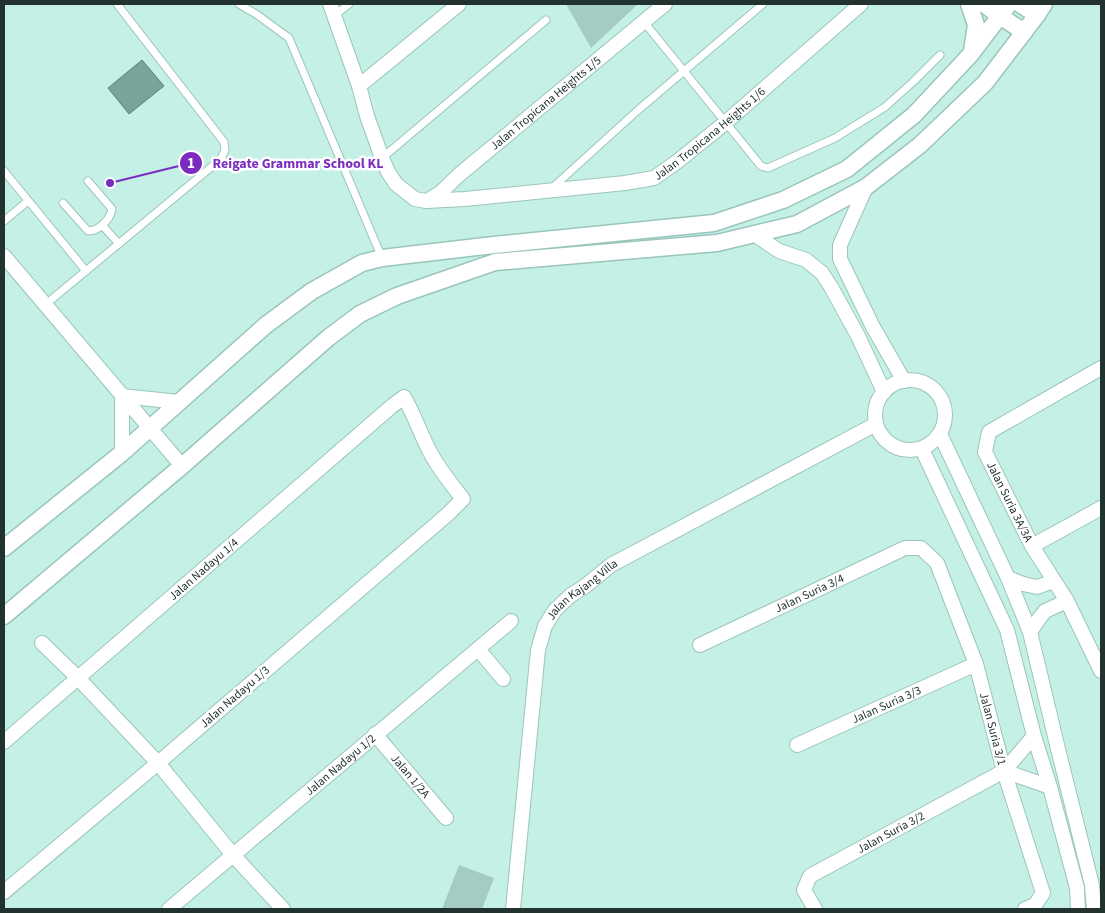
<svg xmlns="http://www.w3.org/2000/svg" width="1105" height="913" viewBox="0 0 1105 913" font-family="'Source Sans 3',sans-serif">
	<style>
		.green { fill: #a5ccc4 }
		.water { fill: #79a49b; stroke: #5f827b }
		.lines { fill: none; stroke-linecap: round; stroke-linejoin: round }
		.service-casing { stroke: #9ac5bc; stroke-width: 9 }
		.minor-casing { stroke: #9ac5bc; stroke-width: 16 }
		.tertiary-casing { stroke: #9ac5bc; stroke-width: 19 }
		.service { stroke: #fff; stroke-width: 7 }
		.minor { stroke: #fff; stroke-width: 14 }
		.tertiary { stroke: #fff; stroke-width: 16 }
		.labels { text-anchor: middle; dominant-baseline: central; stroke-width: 5; stroke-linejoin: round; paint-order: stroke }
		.street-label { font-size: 12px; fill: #21322f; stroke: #fff }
		.leader { fill: none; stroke: #7b2cbf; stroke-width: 2 }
		.callout-dot { fill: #7b2cbf; stroke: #fff; stroke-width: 2 }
		.mark-label { font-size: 15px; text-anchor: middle; font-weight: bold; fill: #fff }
		.callout-label { font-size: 14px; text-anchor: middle; font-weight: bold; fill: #7b2cbf; stroke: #fff; stroke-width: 5; stroke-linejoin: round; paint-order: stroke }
	</style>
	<rect width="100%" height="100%" fill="#c4f0e6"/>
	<!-- green -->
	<g class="green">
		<path d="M 566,4 L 638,4 L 591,48 Z"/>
		<path d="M 459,865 L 494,878 L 482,909 L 442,909 Z"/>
	</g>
	<!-- water -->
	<path class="water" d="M 142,60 L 164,86 L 129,114 L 108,88 Z"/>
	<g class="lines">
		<!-- service casing -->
		<g class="service-casing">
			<g id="service">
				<path d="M 239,4 L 256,14 L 289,38 L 382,258"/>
				<path d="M 335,15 L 349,4"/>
				<path d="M 644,22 L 761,166 L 768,168 L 835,138 L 885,107 L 914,81 L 940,55"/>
				<path d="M 382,158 L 546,20"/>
				<path d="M 4,171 L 86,271"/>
				<path d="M 551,189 L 637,111 L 763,4"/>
				<path d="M 63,203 L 88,231 C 99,231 110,220 112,209 L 88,181"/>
				<path d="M 4,221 L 28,201"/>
				<path d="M 102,225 L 119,244"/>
				<path d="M 46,304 L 221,159 L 225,150 L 224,142 L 117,4"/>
			</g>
		</g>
		<!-- minor casing -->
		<g class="minor-casing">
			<g id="minor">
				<path id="s1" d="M 330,4 L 359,86 L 367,116 L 382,158 L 388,172 L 396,184 L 415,199 L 426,201 L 465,199 L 625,183 L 654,178 L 678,161 L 725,123 L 861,4"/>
				<path d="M 359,86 L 459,4"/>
				<path d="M 866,187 L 840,245 L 840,259 L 873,327 L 904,381"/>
				<path id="s2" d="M 427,201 L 440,193 L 460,174 L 665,4"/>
				<path d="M 754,234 L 779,251 L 806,260 L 822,273 L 831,287 L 858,336 L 884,392"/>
				<path d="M 4,256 L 182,466"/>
				<path id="s3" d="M 1101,368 L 989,432 L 985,452 L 1032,546 L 1067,601 L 1101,671"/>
				<circle cx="910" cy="415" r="35"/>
				<path d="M 122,396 L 179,402"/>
				<path d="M 940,434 L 1008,578 L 1030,632 L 1058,749 L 1092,885 L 1094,909"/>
				<path d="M 922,449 L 1007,630 L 1034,736 L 1050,787 L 1077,888 L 1078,909"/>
				<path d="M 122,453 L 122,396"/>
				<path d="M 1032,546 L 1101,508"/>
				<path d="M 1008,578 L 1023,584 L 1037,587 L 1054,581"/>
				<path d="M 1030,632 L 1038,620 L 1045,611 L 1067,601"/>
				<path d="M 42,643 L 78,678 L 158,763 L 233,855 L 283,909"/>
				<path id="s4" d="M 700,645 L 905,548 L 921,548 L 937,563 L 976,664 L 1004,771 L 1043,893 L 1035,905 L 1025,909"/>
				<path d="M 478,649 L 503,679"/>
				<path id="s5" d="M 375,734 L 446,818"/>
				<path id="s6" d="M 4,742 L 392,406 L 404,397 C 414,414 420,433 429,450 C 438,468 451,484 463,499 L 448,514 L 158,763 L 4,892"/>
				<path id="s7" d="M 797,745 L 976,664"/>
				<path d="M 1004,771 L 1050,787"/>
				<path id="s8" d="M 169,909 L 511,621"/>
				<path id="s9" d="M 513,909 L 538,650 L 545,626 L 555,610 L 571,595 L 584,587 L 611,565 L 876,424"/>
				<path id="s10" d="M 815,909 L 804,890 L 810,876 L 1004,771 L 1034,736"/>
			</g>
		</g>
		<!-- tertiary casing -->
		<g class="tertiary-casing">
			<g id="tertiary">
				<path d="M 969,4 L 976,25 L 972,51"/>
				<path d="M 984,4 L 1000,16 L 1024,32"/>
				<path d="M 1020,4 L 1037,15"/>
				<path d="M 4,548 L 122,453 L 266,325 L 312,291 L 362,263 L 382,258 L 494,245 L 714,223 L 783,200 L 847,169 L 914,115 L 971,54 L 1009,4"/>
				<path d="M 4,616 L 182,466 L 328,338 L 360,314 L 397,296 L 495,262 L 717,243 L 797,224 L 866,187 L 920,145 L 985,83 L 1037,15 L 1044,4"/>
			</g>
		</g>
		<!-- service -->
		<use href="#service" class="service"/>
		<!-- minor -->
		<use href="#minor" class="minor"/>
		<!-- tertiary -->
		<use href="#tertiary" class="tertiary"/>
	</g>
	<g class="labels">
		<!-- street labels -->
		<g class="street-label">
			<text stroke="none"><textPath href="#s2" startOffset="154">Jalan Tropicana Heights 1/5</textPath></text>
			<text stroke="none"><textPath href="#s1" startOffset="528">Jalan Tropicana Heights 1/6</textPath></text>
			<text stroke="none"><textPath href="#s3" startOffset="205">Jalan Suria 3A/3A</textPath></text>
			<text stroke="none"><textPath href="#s6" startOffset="264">Jalan Nadayu 1/4</textPath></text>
			<text stroke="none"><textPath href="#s9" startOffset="338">Jalan Kajang Villa</textPath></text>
			<text stroke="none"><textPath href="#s4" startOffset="121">Jalan Suria 3/4</textPath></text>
			<text transform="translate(235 697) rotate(-41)">Jalan Nadayu 1/3</text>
			<text stroke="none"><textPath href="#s7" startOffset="98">Jalan Suria 3/3</textPath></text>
			<text stroke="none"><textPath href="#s4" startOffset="440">Jalan Suria 3/1</textPath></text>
			<text stroke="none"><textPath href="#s8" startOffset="224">Jalan Nadayu 1/2</textPath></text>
			<text stroke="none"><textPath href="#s5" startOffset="55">Jalan 1/2A</textPath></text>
			<text stroke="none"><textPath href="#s10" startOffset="129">Jalan Suria 3/2</textPath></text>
		</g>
	</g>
	<!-- callouts -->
	<path class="leader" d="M110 183L191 163"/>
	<g class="callout-dot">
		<circle cx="110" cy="183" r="5"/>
		<circle cx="191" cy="163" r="12"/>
	</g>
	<g class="mark-label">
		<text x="191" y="168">1</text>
	</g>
	<g class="callout-label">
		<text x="298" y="168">Reigate Grammar School KL</text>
	</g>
	<!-- border -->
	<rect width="1105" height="913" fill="none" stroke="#21322f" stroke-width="10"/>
</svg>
